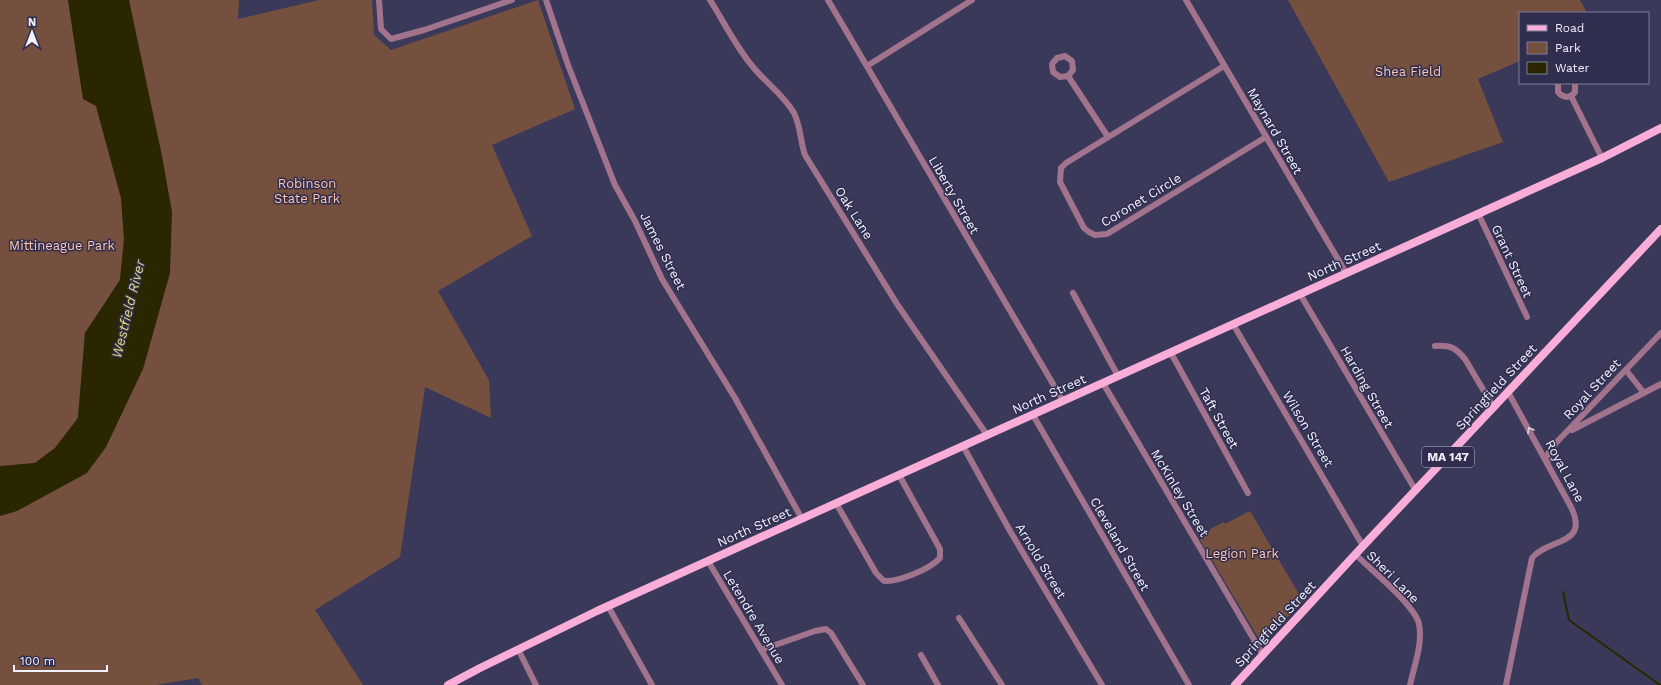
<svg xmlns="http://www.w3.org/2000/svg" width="1661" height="685" viewBox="0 0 1661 685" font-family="'Work Sans',sans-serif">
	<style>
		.green { fill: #75503f }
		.water { fill: #292600 }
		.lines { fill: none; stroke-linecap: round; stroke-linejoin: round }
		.stream { stroke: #292600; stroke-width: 2 }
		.minor { stroke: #a2738d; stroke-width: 6 }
		.major { stroke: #faadd8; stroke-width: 8 }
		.oneway { stroke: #ddd2e2 }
		.labels { text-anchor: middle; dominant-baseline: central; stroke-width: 3; stroke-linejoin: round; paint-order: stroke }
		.shield { fill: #302e4f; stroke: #b7b6ca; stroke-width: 1 }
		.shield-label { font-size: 12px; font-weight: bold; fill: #f1f1fe }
		.park-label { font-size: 13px; fill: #fec5ac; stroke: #302e4f }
		.street-label { font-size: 13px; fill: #f1f1fe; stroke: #302e4f }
		.water-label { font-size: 14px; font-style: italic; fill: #e0d874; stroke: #302e4f }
	</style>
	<rect width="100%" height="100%" fill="#3a395a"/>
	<!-- green -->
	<g class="green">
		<path d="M 0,0 L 68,0 L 83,98 L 96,106 L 121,198 L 124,239 L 120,280 L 85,333 L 78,418 L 55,448 L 35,463 L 4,466 L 0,466 Z"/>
		<path d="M 98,0 L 239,0 L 238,19 L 319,0 L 372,0 L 374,35 L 391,50 L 538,0 L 575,109 L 492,145 L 532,236 L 438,291 L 489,380 L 491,418 L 425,387 L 400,557 L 315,610 L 363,685 L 202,685 L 198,678 L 156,685 L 0,685 L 0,495 L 68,468 L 137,285 Z"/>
		<path d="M 1288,0 L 1580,0 L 1587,13 L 1520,13 L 1520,61 L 1478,79 L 1503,142 L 1389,182 Z"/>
		<path d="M 1250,511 L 1303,601 L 1262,644 L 1200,540 L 1212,528 L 1224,522 L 1225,524 Z"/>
	</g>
	<!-- water -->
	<path class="water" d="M 68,0 L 129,0 L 162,156 L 172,212 L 170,273 L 143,369 L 106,447 L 87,473 L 17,511 L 0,516 L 0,466 L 35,463 L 55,448 L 78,418 L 85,333 L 120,280 L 124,239 L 121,198 L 96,106 L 83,99 Z"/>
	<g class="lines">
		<!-- stream -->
		<path class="stream" d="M 1563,592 L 1569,620 L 1660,685"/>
		<!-- minor -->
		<g class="minor">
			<path d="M 379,0 L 381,29 L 391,39 L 424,30 L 512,0"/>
			<path d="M 546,0 L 568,65 L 615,185 L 635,221 L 662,279 L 735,398 L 802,519"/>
			<path d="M 710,0 C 724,22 736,47 753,67 C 766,83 784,95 794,113 C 801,127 800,141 805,155 L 897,304 L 987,435"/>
			<path d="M 828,0 L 1063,401"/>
			<path d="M 1186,0 L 1346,273"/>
			<path d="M 867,66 L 972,0"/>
			<path d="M 1224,66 L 1066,163 L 1061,168 L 1060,182 L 1084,228 L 1089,232 L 1095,235 L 1107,234 L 1266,137"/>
			<path d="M 1068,76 L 1060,77 L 1053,72 L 1052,64 L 1057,58 L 1065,56 L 1072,61 L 1073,70 L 1068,76 L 1108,137"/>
			<path d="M 1558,83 L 1558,92 C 1564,99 1571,98 1575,92 L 1575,83"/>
			<path d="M 1571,96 L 1602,158"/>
			<path d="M 1478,213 L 1527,317"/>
			<path d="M 1073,293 L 1118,376"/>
			<path d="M 1300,294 L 1416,491"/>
			<path d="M 1233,324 L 1363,546"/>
			<path d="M 1435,346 C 1450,345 1455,347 1465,359 L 1494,408"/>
			<path d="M 1171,353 L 1248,493"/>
			<path d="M 1626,370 L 1644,393"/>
			<path d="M 1103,383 L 1263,655"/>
			<path d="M 1033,415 L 1189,685"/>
			<path d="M 1572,430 L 1661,384"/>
			<path d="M 963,446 L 1010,531 L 1102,685"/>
			<path d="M 1548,461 L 1548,454 L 1552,447 L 1661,333"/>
			<path d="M 836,503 L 876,573 L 884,581 C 899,582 930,569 940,558 L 940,549 L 899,475"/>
			<path d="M 1355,554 C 1370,569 1415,605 1419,624 C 1423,644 1414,666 1410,685"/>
			<path d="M 708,561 L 782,685"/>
			<path d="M 608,606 L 652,685"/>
			<path d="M 959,618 L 1002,685"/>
			<path d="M 518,649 L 536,685"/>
			<path d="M 761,650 L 815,631 L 826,629 L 831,633 L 863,685"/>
			<path d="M 921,655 L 938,685"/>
			<path d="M 1506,685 L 1532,558 C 1548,538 1590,546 1571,507 L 1508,392"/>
		</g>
		<!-- major -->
		<g class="major">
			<path d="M 448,685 L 480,668 L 597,611 L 1420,240 L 1602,158 L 1661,128"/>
			<path d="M 1235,685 L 1363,546 L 1661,229"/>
		</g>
	</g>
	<!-- one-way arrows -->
	<defs><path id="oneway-chevron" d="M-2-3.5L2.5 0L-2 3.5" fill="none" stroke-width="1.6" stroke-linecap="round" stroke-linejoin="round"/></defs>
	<use class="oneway" href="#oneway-chevron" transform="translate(1530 430) rotate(-120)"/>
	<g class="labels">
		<!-- shield labels -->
		<rect class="shield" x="1422" y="447" width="52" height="20" rx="3"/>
		<g class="shield-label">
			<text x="1448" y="457">MA 147</text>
		</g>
		<!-- park labels -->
		<g class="park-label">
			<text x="1408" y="71">Shea Field</text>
			<text x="307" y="183">Robinson<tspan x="307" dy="15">State Park</tspan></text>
			<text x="62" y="245">Mittineague Park</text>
			<text x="1242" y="553">Legion Park</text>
		</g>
		<!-- street labels -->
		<g class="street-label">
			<text transform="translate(1275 131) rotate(60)">Maynard Street</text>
			<text transform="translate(954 195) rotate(60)">Liberty Street</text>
			<text transform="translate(1141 200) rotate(-31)">Coronet Circle</text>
			<text transform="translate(854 213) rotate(58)">Oak Lane</text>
			<text transform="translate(663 251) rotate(63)">James Street</text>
			<text transform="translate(1344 261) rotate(-24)">North Street</text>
			<text transform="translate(1512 261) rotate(65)">Grant Street</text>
			<text transform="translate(1367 387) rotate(60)">Harding Street</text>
			<text transform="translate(1496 387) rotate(-47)">Springfield Street</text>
			<text transform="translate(1592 389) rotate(-47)">Royal Street</text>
			<text transform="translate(1049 394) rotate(-24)">North Street</text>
			<text transform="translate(1219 418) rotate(61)">Taft Street</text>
			<text transform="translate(1308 429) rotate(59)">Wilson Street</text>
			<text transform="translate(1565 471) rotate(62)">Royal Lane</text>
			<text transform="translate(1180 493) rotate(59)">McKinley Street</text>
			<text transform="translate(754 527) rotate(-24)">North Street</text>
			<text transform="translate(1120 544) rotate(60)">Cleveland Street</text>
			<text transform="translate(1041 561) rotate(59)">Arnold Street</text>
			<text transform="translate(1393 577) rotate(45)">Sheri Lane</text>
			<text transform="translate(754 617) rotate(59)">Letendre Avenue</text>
			<text transform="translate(1275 624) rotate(-47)">Springfield Street</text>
		</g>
		<!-- water labels -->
		<g class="water-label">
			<text transform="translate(128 309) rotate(-76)">Westfield River</text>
		</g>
	</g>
	<!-- legend -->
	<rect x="1519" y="12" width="130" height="72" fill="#302e4f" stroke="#7d7c95"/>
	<rect x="1527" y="25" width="20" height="6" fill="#faadd8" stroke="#7d7c95"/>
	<text x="1555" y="32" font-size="12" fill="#f1f1fe">Road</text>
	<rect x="1527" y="42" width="20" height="12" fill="#75503f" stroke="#7d7c95"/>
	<text x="1555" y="52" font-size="12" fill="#f1f1fe">Park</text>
	<rect x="1527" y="62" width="20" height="12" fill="#292600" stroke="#7d7c95"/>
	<text x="1555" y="72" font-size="12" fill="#f1f1fe">Water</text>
	<!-- north arrow -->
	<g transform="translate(32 32)" stroke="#302e4f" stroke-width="3" paint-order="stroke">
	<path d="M0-3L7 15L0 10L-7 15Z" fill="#f1f1fe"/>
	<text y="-6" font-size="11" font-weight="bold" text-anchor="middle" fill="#f1f1fe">N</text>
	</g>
	<!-- scale -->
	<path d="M14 665v6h93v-6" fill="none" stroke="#f1f1fe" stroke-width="2"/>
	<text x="20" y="665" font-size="12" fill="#f1f1fe" stroke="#302e4f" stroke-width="3" paint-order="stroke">100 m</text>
</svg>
